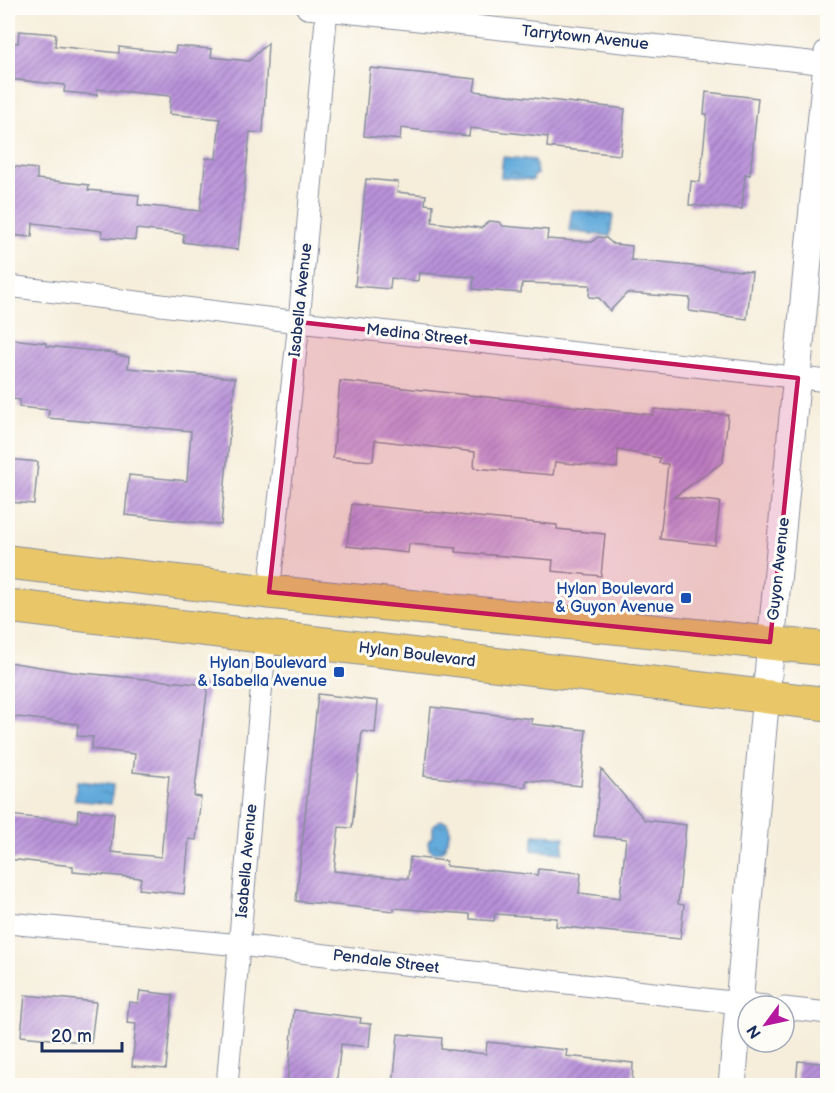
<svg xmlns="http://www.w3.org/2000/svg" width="835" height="1093" viewBox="0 0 835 1093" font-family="'Balsamiq Sans',sans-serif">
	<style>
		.water { fill: url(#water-ripples); stroke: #406d9c; stroke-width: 1.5 }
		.building { fill: url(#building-hatch) }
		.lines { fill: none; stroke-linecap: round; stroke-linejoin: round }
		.minor-casing { stroke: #888e9c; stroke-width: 23 }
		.tertiary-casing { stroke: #888e9c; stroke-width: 29 }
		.primary-casing { stroke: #888e9c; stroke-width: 35 }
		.minor { stroke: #fff; stroke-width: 21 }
		.tertiary { stroke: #fff; stroke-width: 27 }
		.primary { stroke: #e9c769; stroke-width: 33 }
		.marked { fill: #c2185b; fill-opacity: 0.2; stroke: #c2185b; stroke-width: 4.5; stroke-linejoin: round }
		.transit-dot { fill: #1a4fb4; stroke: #fdfcf7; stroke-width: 2 }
		.labels { text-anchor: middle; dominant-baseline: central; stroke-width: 6; stroke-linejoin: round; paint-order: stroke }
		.street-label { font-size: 16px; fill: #1b2f5e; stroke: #fdfcf7 }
		.transit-label { font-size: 16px; fill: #164399; stroke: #fdfcf7; text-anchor: end }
	</style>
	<defs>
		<pattern id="water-ripples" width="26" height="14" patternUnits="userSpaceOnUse" patternTransform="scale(1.5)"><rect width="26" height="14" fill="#64abdb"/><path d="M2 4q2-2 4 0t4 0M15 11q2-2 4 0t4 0" fill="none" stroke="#528cb5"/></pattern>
		<pattern id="building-hatch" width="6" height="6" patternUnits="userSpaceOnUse" patternTransform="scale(1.5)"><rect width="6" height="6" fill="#b992d9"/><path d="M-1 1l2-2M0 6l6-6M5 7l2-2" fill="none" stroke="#9678b3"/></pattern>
	</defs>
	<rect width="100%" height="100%" fill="#fdfcf7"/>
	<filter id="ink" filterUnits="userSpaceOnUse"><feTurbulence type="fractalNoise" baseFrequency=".0167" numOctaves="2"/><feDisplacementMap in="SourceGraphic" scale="12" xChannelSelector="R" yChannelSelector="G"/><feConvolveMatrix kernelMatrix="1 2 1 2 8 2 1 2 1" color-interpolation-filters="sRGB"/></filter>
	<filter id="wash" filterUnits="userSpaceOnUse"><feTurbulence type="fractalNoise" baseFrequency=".008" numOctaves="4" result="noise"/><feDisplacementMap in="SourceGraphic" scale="24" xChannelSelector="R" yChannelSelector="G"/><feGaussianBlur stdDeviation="1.35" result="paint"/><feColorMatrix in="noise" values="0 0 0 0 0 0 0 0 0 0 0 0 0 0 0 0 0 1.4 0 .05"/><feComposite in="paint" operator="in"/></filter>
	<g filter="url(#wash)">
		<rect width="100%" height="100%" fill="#f6eedb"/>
		<!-- water -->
		<g class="water">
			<path d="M 503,157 L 535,160 L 537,175 L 534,175 L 533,180 L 501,177 Z"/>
			<path d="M 572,210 L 613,215 L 610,236 L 569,231 Z"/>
			<path d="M 77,781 L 113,785 L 111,804 L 75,800 Z"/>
			<path d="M 440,820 L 447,822 L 450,830 L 444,850 L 435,853 L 429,849 L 428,842 L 433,835 L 433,825 Z"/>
			<path d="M 534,834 L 564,837 L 563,853 L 532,850 Z"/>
		</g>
		<g id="blocks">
			<!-- building -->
			<g class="building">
				<path d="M 19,31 L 56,34 L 55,46 L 119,53 L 119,47 L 175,53 L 176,46 L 212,49 L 211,57 L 249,61 L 268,43 L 263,133 L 250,132 L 238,250 L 183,242 L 184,234 L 136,229 L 135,240 L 102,237 L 102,231 L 33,223 L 32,237 L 8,235 L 8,166 L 37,169 L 37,179 L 89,185 L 88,190 L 139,195 L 138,205 L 200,211 L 206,158 L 216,159 L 220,119 L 169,114 L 171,96 L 97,89 L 97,95 L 64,92 L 65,85 L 8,79 L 8,42 L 18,43 Z"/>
				<path d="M 370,68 L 476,79 L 474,91 L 625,109 L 620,155 L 547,147 L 548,137 L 470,128 L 469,136 L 401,128 L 400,140 L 364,136 Z"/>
				<path d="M 706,92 L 758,98 L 750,175 L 745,174 L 742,209 L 689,205 L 691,181 L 700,182 L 707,114 L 704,114 Z"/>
				<path d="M 366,179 L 398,182 L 397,192 L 426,195 L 425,204 L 433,205 L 432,222 L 481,228 L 489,221 L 499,222 L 503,226 L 548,230 L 547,239 L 592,242 L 598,237 L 606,238 L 613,244 L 632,246 L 631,260 L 752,272 L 747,319 L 689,311 L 690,298 L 627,293 L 610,311 L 599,298 L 589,297 L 590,285 L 522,283 L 521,293 L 473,289 L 474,277 L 419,273 L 418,281 L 391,278 L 390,289 L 355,286 Z"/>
				<path d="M 12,339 L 46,343 L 46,346 L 116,353 L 116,355 L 129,357 L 128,368 L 235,378 L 221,525 L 125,515 L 129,475 L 187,481 L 191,431 L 48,418 L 49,410 L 19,407 L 20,400 L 8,398 Z"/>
				<path d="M 340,381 L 653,415 L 654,409 L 728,415 L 723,462 L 674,497 L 720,502 L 715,545 L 660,539 L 668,464 L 659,463 L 660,458 L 618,450 L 617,468 L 555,462 L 553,475 L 474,468 L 475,452 L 375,440 L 373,461 L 333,458 Z"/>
				<path d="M 8,459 L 38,462 L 34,504 L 8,502 Z"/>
				<path d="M 352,504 L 557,525 L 557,529 L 605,534 L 601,576 L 552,571 L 553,560 L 456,552 L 456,548 L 409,544 L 408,553 L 347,546 Z"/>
				<path d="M 8,662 L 72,672 L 208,685 L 194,796 L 201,797 L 196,840 L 189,839 L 184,894 L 139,889 L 141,878 L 73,872 L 73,866 L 8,859 L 8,815 L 77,822 L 78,810 L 114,813 L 111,852 L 161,857 L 169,776 L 133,772 L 135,754 L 91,749 L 93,737 L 77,736 L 78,724 L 8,716 Z"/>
				<path d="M 318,694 L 378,701 L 375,733 L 362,731 L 352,828 L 339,827 L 334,871 L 408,879 L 410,857 L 446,861 L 446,866 L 537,875 L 538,869 L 581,873 L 579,893 L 620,898 L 626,839 L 594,836 L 601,769 L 645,820 L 686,825 L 678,904 L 684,905 L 680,939 L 556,926 L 557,918 L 495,914 L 494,921 L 470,919 L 470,914 L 394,908 L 394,911 L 296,901 Z"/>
				<path d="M 431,707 L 532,719 L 531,724 L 586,730 L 581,786 L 526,780 L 526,787 L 424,776 Z"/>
				<path d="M 140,991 L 173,995 L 166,1069 L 132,1066 L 136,1024 L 127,1023 L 129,1002 L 138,1003 Z"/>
				<path d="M 25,995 L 96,1002 L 91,1043 L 21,1036 Z"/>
				<path d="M 294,1010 L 361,1018 L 360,1023 L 371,1024 L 369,1047 L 341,1044 L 336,1086 L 287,1086 Z"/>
				<path d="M 398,1034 L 442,1038 L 441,1049 L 486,1054 L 487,1042 L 567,1050 L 566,1056 L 633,1063 L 632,1086 L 393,1086 Z"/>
				<path d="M 798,1061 L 828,1064 L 828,1086 L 796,1086 Z"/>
			</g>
		</g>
	</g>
	<g filter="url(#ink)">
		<use href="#blocks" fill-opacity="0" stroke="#888e9c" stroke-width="1.5"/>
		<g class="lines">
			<!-- minor casing -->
			<g class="minor-casing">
				<g id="minor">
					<path d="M 307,8 L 828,64"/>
					<path d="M 8,286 L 299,322 L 828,381"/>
					<path d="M 269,592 L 299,322 L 327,8"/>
					<path d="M 8,923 L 240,945 L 765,1006"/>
					<path d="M 784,1008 L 828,1013"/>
					<path d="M 227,1086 L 266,636"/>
				</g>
			</g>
			<!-- tertiary casing -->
			<g class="tertiary-casing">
				<path id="tertiary" d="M 732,1086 L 763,727 L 828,53"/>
			</g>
			<!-- primary casing -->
			<g class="primary-casing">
				<g id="primary">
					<path d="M 8,562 L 269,592 L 828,649"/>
					<path d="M 8,606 L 828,704"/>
				</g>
			</g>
			<!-- minor -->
			<use href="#minor" class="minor"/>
			<!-- tertiary -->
			<use href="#tertiary" class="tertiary"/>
			<!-- primary -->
			<use href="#primary" class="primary"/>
		</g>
	</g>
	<!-- marked area -->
	<path class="marked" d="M 299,322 L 798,378 L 770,642 L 269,592 Z"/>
	<!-- markers -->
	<g class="transit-dot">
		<rect x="680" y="592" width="12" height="12" rx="3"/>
		<rect x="333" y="666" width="12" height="12" rx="3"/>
	</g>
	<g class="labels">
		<!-- street labels -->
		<g class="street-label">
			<text transform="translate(585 38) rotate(6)">Tarrytown Avenue</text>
			<text transform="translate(301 300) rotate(-84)">Isabella Avenue</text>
			<text transform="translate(417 335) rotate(6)">Medina Street</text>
			<text transform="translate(779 569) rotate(-84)">Guyon Avenue</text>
			<text transform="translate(417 655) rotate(7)">Hylan Boulevard</text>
			<text transform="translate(247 861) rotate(-85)">Isabella Avenue</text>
			<text transform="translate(386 962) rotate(7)">Pendale Street</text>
		</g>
		<!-- transit labels -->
		<g class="transit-label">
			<text x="674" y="589">Hylan Boulevard<tspan x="674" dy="18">&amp; Guyon Avenue</tspan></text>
			<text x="327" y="663">Hylan Boulevard<tspan x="327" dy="18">&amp; Isabella Avenue</tspan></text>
		</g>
	</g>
	<!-- margin -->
	<rect width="835" height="1093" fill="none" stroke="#fdfcf7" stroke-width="30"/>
	<!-- north arrow -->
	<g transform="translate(766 1024) rotate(237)"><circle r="28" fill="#fdfcf7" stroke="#a3aaba" stroke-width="1.5"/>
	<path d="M0-4.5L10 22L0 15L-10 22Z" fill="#b5179e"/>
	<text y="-9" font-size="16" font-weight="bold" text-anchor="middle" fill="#1b2f5e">N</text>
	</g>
	<!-- scale -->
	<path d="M42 1042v9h80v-9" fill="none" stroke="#1b2f5e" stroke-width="3"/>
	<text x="51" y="1042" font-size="18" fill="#1b2f5e" stroke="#fdfcf7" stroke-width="4.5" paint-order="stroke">20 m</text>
</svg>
